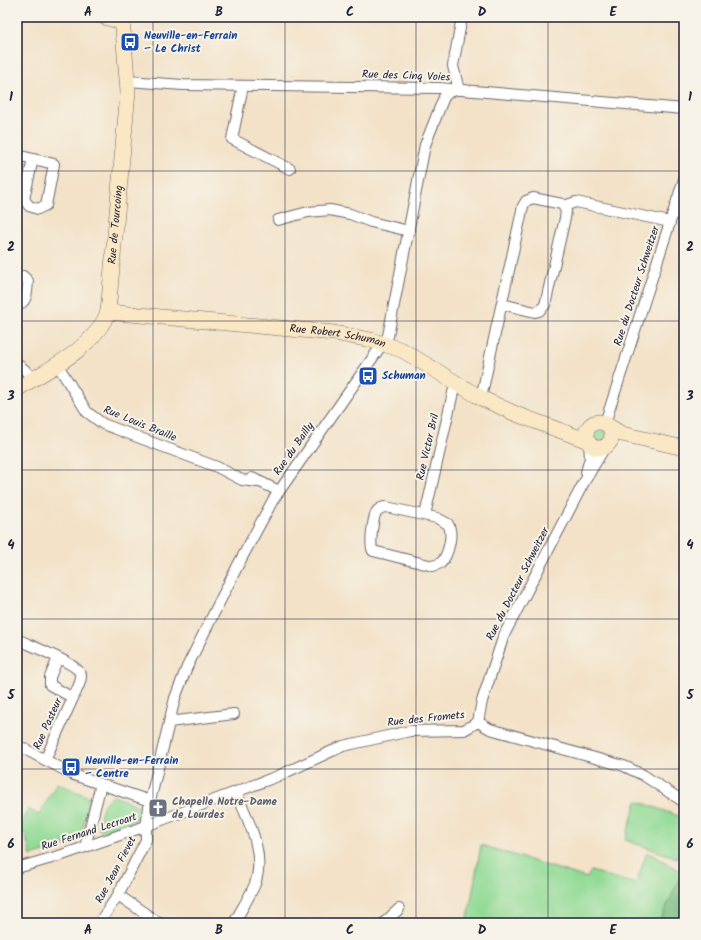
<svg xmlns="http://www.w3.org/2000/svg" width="701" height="940" viewBox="0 0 701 940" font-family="Kalam,sans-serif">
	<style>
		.green { fill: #91da95; stroke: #5a7e68 }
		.forest { fill: #74ba7e; stroke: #4b6e5c }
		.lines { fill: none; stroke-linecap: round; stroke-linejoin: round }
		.street-casing { stroke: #6b656c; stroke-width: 12 }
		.secondary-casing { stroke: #6b656c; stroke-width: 16 }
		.street { stroke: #fff; stroke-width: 10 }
		.secondary { stroke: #fae7c3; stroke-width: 15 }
		.grid { fill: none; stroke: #22223b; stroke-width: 1; stroke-opacity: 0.55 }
		.labels { text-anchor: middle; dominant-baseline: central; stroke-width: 4; stroke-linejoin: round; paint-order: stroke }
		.transit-label { font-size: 11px; font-weight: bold; fill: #164399; stroke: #f7f3e8; text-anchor: start }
		.street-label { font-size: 11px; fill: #22223b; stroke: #f7f3e8 }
		.worship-label { font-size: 11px; font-weight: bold; fill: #5b616d; stroke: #f7f3e8; text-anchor: start }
		.neatline { fill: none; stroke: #22223b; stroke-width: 1.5 }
		.grid-label { font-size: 13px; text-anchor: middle; font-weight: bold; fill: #22223b }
	</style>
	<rect width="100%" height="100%" fill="#f7f3e8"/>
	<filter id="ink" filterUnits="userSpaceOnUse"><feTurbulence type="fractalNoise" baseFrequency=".025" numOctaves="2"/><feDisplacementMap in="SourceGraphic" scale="8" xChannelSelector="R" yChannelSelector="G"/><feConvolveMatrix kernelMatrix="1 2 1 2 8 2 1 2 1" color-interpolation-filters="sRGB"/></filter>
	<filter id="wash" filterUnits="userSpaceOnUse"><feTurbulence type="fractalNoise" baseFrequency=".012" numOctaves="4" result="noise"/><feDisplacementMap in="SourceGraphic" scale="16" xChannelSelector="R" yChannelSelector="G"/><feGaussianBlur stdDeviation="0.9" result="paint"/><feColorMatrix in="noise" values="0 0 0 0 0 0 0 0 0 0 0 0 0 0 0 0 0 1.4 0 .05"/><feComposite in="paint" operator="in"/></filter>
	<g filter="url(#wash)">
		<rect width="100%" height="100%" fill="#f3e2c8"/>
		<!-- green -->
		<g class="green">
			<circle cx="599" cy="435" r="7"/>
			<path d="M 57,783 L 89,797 L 81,839 L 77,842 L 31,856 L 25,833 L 21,834 L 17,831 L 28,809 L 39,815 Z"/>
			<path d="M 114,796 L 137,805 L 140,810 L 135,821 L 105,832 L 99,828 C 101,815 101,801 114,796 Z"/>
			<path d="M 637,801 L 684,818 L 684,836 L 677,858 L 625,840 Z"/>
			<path d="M 481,845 L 587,878 L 591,871 L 636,884 L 647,852 L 683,872 L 659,923 L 467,923 Z"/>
		</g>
		<!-- forest -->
		<path class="forest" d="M 684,869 L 684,916 L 681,923 L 659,923 Z"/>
	</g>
	<g filter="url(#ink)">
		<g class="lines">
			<!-- street casing -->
			<g class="street-casing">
				<g id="street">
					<path d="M 128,81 L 183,85 L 439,88 L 684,109"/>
					<path d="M 243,86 L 232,139 L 290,169"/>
					<path d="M 459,90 L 453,66 L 462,17"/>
					<path d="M 17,155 L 54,164 L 46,205 L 38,209 L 29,206 L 24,199 L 33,159"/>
					<path d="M 564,206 L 576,202 L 670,222"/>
					<path d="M 278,220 L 308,212 L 330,210 L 350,214 L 371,222 L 409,231"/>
					<path d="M 17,278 L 23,276 L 28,281 C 27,290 28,303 17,305"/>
					<path d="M 17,364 L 25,370 L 32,379"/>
					<path d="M 57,364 L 87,412 L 103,424 L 217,467 L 242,480 L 257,482"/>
					<path d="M 481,398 L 523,206 L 526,201 L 533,198 L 562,204 L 566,211 L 565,218 L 545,305 L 539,311 L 535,312 L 502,304"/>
					<path d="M 605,423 L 684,179"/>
					<path d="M 586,472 L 590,458 L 589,443"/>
					<path d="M 252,478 L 279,491"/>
					<path d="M 386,507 L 437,518 L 448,524 C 454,534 448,555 441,563 L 433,566 L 373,551 C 369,546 373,516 377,511 C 380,508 383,507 386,507 Z"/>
					<path d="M 425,515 L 455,384"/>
					<path d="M 17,639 C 29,645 79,664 81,675 C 82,682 76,691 73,698 L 50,685 L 50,677 L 58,658"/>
					<path d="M 169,722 L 234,714"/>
					<path d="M 478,722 L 482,701 L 504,635 L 583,484 L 605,447"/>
					<path d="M 478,722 L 490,729 L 624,766 L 643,775 L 684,802"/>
					<path d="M 17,745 L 74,775 L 150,801"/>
					<path d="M 45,760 L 73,698"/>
					<path d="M 85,847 L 101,784"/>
					<path d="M 17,868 L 62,855 L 146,826 L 278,776 L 343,746 L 410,731 L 464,730 L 478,722"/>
					<path d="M 118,895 L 159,923"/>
					<path d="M 99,923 L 118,895 L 146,840 L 146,826 L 150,801 L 175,698 L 187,667 L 238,565 L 273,500 L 388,336 L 425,145 L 444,97 L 449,92 L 455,90"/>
					<path d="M 234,923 C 241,910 249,898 255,884 C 266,853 248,820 236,792"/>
					<path d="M 384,923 L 399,909"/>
				</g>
			</g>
			<!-- secondary casing -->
			<g class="secondary-casing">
				<g id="secondary">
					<path d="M 104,17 L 122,22"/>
					<path id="s1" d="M 108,312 L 334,333 L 371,340 L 402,350 L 481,398 L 516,414 L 588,441"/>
					<path id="s2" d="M 17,389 C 48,369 94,349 108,312 L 128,92 L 122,17"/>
					<circle cx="599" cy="435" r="13"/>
					<path d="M 610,427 L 622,434 L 684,448"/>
				</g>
			</g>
			<!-- street -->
			<use href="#street" class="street"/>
			<!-- secondary -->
			<use href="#secondary" class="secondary"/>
		</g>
	</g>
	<!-- grid -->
	<path class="grid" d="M 153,17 L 153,923M 285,17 L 285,923M 416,17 L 416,923M 548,17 L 548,923M 17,171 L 684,171M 17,321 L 684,321M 17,470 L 684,470M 17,619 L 684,619M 17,769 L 684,769"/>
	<!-- icons -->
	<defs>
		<g id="bus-square" transform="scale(1)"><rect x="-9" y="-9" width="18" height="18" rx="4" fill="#1a4fb4" stroke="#f7f3e8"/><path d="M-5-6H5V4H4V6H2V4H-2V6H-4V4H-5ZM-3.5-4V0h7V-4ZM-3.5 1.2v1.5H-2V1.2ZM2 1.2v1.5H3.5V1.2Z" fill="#fff"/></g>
		<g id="church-square" transform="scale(1)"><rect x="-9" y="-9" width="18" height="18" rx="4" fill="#6b7280" stroke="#f7f3e8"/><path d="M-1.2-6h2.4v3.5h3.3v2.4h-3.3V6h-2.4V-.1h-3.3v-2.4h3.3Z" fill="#fff"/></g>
	</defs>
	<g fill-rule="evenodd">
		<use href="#bus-square" x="130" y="42"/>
		<use href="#bus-square" x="368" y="376"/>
		<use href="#bus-square" x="71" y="767"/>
		<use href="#church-square" x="158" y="808"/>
	</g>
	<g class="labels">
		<!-- transit labels -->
		<g class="transit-label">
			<text x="144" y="36">Neuville-en-Ferrain<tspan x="144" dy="13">– Le Christ</tspan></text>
			<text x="382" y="376">Schuman</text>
			<text x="85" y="761">Neuville-en-Ferrain<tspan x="85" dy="13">– Centre</tspan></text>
		</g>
		<!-- street labels -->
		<g class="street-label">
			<text transform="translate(406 76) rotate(2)">Rue des Cinq Voies</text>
			<text stroke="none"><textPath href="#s2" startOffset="209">Rue de Tourcoing</textPath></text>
			<text transform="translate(637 286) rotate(-72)">Rue du Docteur Schweitzer</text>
			<text stroke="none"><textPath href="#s1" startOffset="231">Rue Robert Schuman</textPath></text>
			<text transform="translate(140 424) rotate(22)">Rue Louis Braille</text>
			<text transform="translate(428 447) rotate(-77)">Rue Victor Bril</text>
			<text transform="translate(294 449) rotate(-55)">Rue du Bailly</text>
			<text transform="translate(518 584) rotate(-63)">Rue du Docteur Schweitzer</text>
			<text transform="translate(426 719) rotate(-6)">Rue des Fromets</text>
			<text transform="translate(48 724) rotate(-66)">Rue Pasteur</text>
			<text transform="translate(89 832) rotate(-18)">Rue Fernand Lecroart</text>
			<text transform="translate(116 870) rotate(-62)">Rue Jean Fievet</text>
		</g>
		<!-- worship labels -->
		<g class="worship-label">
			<text x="172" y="802">Chapelle Notre-Dame<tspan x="172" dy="13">de Lourdes</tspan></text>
		</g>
	</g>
	<!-- margin -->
	<rect width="701" height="940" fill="none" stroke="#f7f3e8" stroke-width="44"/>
	<rect x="22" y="22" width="657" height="896" class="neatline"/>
	<g class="grid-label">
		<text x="88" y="16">A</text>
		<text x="219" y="16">B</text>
		<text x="350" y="16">C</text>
		<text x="482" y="16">D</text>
		<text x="613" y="16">E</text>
		<text x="11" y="101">1</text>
		<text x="690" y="101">1</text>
		<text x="11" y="251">2</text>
		<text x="690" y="251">2</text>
		<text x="11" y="400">3</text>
		<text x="690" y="400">3</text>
		<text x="11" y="549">4</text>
		<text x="690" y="549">4</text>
		<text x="11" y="699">5</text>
		<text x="690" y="699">5</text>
		<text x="11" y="848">6</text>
		<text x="690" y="848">6</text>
		<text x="88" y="934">A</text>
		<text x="219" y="934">B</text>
		<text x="350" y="934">C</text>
		<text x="482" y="934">D</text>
		<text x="613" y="934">E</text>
	</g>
</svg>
